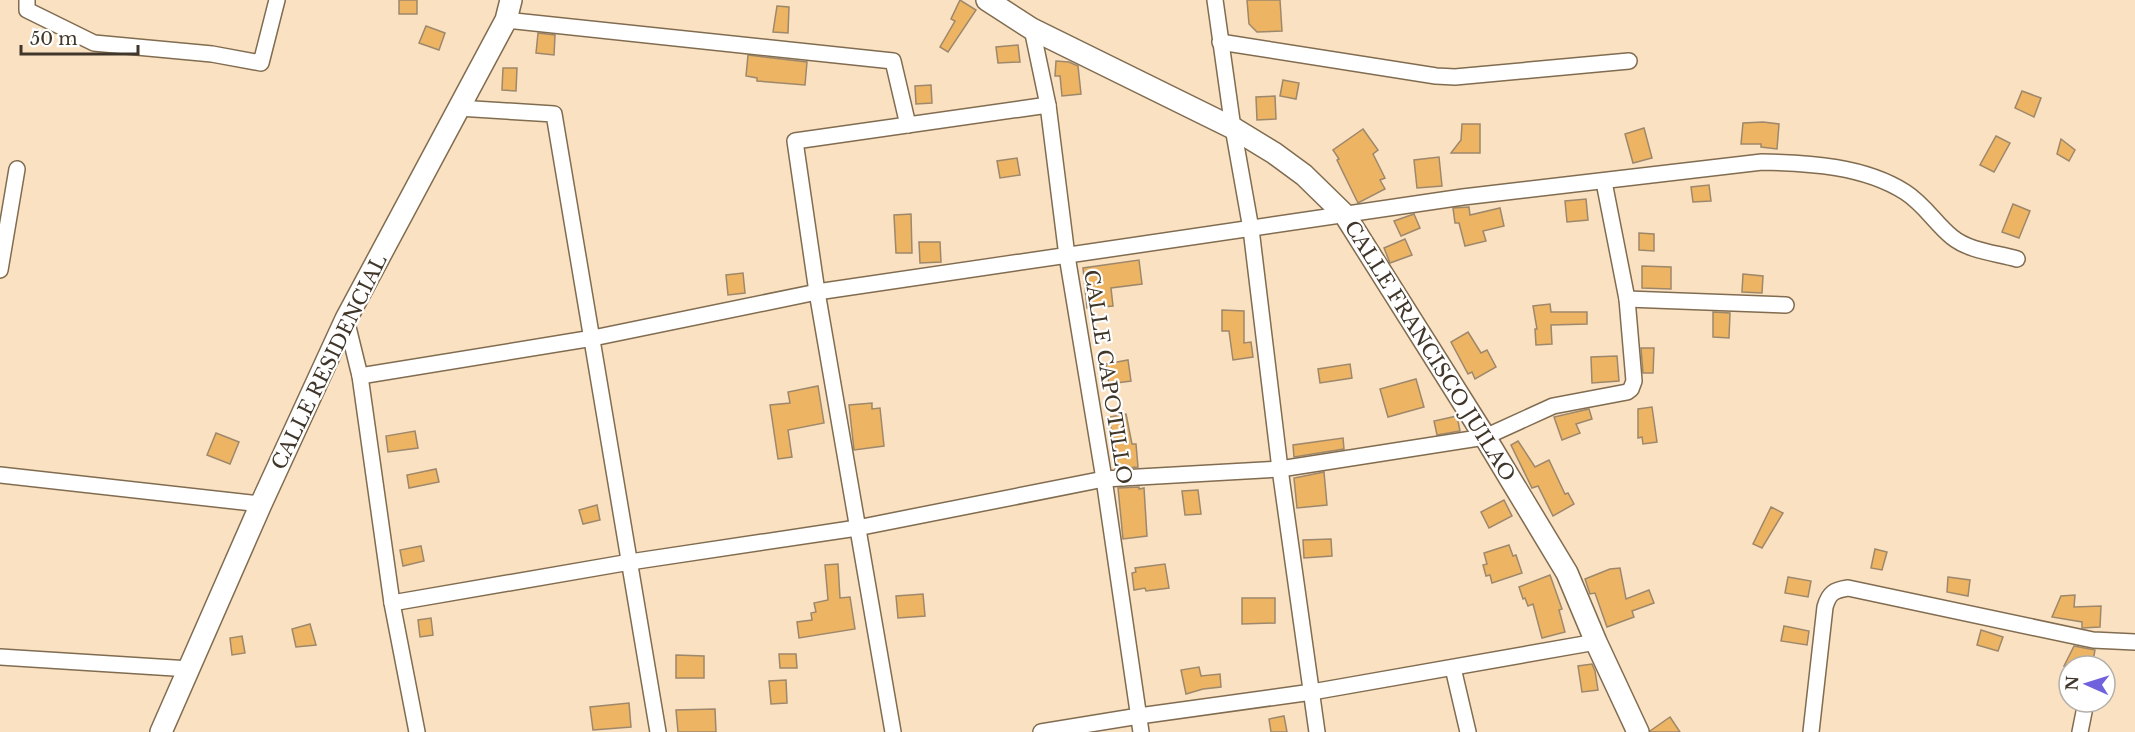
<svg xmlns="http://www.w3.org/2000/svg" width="2135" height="732" viewBox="0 0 2135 732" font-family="'Libre Baskerville',serif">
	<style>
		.building { fill: #edb464; stroke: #9e886b; stroke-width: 1.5 }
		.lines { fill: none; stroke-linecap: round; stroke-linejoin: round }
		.street-casing { stroke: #816c50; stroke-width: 18 }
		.secondary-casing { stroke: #816c50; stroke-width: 24 }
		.street { stroke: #fff; stroke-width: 15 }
		.secondary { stroke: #fff; stroke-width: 21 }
		.labels { text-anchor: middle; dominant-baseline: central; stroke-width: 4.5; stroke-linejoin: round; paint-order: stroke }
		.street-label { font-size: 20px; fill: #40362a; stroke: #fff }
	</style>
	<rect width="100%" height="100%" fill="#f9e1c2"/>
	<!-- building -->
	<g class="building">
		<rect x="399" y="0" width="18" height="14"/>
		<path d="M 960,0 L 976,10 L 948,52 L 940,47 L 955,21 L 951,19 Z"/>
		<path d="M 1247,0 L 1280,0 L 1282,31 L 1257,32 L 1249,24 Z"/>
		<path d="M 777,6 L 789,7 L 788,33 L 773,32 Z"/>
		<path d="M 426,26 L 445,33 L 439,50 L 419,43 Z"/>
		<path d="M 538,33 L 555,35 L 554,55 L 536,53 Z"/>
		<path d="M 1018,45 L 1020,62 L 998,63 L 996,47 Z"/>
		<path d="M 748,55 L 807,62 L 805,85 L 757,81 L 757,78 L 746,76 Z"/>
		<path d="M 1056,61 L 1069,62 L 1078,66 L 1081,94 L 1062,96 L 1060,76 L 1055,76 Z"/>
		<path d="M 503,68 L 517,68 L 516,91 L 502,90 Z"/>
		<path d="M 1283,80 L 1299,83 L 1296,99 L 1280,96 Z"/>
		<path d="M 931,85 L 932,103 L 916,104 L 915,86 Z"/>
		<path d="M 2022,91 L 2041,98 L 2034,117 L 2015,108 Z"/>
		<path d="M 1275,96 L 1276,119 L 1257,120 L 1256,97 Z"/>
		<path d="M 1763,122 L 1779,124 L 1777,149 L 1761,147 L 1761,144 L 1741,144 L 1743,123 Z"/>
		<path d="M 1462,124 L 1480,124 L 1480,153 L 1451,153 L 1461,140 Z"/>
		<path d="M 1644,128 L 1652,158 L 1633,163 L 1625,134 Z"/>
		<path d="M 1363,129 L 1378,150 L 1373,154 L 1385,178 L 1380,180 L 1385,189 L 1358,203 L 1337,160 L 1339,159 L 1333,150 Z"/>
		<path d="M 1996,136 L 2010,143 L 1994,172 L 1980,165 Z"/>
		<path d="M 2061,139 L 2075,150 L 2069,161 L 2057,154 Z"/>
		<path d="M 1439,157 L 1442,186 L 1417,188 L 1414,160 Z"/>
		<path d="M 1017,158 L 1020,175 L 1000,178 L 997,161 Z"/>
		<path d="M 1709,185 L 1711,201 L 1693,202 L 1691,187 Z"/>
		<path d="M 1586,199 L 1588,220 L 1567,222 L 1565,201 Z"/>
		<path d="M 2013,204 L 2030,211 L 2019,238 L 2002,232 Z"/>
		<path d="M 1469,207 L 1470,215 L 1500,208 L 1504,226 L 1483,231 L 1486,241 L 1465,246 L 1459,223 L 1455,223 L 1453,208 Z"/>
		<path d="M 911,214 L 912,253 L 896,253 L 894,215 Z"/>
		<path d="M 1414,214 L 1420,228 L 1401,236 L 1394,221 Z"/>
		<path d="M 1639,233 L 1654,234 L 1654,251 L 1639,250 Z"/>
		<path d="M 1405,239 L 1412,255 L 1390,263 L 1384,248 Z"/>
		<path d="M 919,242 L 940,242 L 941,262 L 920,263 Z"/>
		<path d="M 1139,260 L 1142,284 L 1111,288 L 1113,306 L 1087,308 L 1083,268 Z"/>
		<path d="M 1642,266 L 1671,267 L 1671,289 L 1642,288 Z"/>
		<path d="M 743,273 L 745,293 L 728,295 L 726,275 Z"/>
		<path d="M 1743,274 L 1763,276 L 1762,293 L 1742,292 Z"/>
		<path d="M 1550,304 L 1551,312 L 1587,312 L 1587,324 L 1551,325 L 1552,344 L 1536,345 L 1535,329 L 1537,329 L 1533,306 Z"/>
		<path d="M 1222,310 L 1244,311 L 1244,343 L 1251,342 L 1253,357 L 1233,360 L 1229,331 L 1222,331 Z"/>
		<path d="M 1713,312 L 1730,313 L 1729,338 L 1713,337 Z"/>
		<path d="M 1468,332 L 1481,353 L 1487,350 L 1496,367 L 1475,379 L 1472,372 L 1468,374 L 1451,342 Z"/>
		<path d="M 1641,348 L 1654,348 L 1653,373 L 1643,373 Z"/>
		<path d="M 1617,356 L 1619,381 L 1592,383 L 1591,357 Z"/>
		<path d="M 1128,360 L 1131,381 L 1109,384 L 1106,364 Z"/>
		<path d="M 1350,364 L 1352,378 L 1320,383 L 1318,369 Z"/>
		<path d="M 1416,379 L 1424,407 L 1388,417 L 1380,389 Z"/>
		<path d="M 818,386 L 824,423 L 788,430 L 792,457 L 778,459 L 770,405 L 790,403 L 788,392 Z"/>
		<path d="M 872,403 L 872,409 L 880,408 L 884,446 L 854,450 L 849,405 Z"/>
		<path d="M 1652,407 L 1657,442 L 1643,444 L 1642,437 L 1638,438 L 1638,409 Z"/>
		<path d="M 1589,409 L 1592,419 L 1576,424 L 1580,433 L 1562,440 L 1554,417 Z"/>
		<path d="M 1126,414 L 1132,444 L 1136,444 L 1138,467 L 1115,469 L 1113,455 L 1116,454 L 1109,417 Z"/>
		<path d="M 1457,416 L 1460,431 L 1437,435 L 1434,421 Z"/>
		<path d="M 415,431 L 418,448 L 388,452 L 386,436 Z"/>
		<path d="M 216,433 L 239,442 L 230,464 L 207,455 Z"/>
		<path d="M 1343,438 L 1344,449 L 1294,457 L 1293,445 Z"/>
		<path d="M 1518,441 L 1535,467 L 1549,460 L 1565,494 L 1568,493 L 1574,504 L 1553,516 L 1538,486 L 1532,488 L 1511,445 Z"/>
		<path d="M 436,469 L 439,482 L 409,488 L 407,475 Z"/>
		<path d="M 1324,472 L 1327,505 L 1297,508 L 1294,478 Z"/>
		<path d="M 1139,487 L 1139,489 L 1144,488 L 1147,536 L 1123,539 L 1118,488 Z"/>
		<path d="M 1198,490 L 1201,514 L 1185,515 L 1182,491 Z"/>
		<path d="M 1504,500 L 1512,516 L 1489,528 L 1481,512 Z"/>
		<path d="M 597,505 L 600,520 L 583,524 L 579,510 Z"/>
		<path d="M 1771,507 L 1783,513 L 1762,548 L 1753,544 Z"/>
		<path d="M 1331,539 L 1332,556 L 1304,558 L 1303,540 Z"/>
		<path d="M 1509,545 L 1513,556 L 1516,555 L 1522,573 L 1492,583 L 1490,575 L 1486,576 L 1483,565 L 1487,564 L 1484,553 Z"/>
		<path d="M 421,546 L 424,561 L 403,566 L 400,550 Z"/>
		<path d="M 1875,549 L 1887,552 L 1882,570 L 1871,568 Z"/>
		<path d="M 838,564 L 840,598 L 850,597 L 855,629 L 799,638 L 797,622 L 812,620 L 811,613 L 816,612 L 814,603 L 828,600 L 825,565 Z"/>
		<path d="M 1165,564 L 1169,588 L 1146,591 L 1145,588 L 1134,590 L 1132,573 L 1136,572 L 1135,568 Z"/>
		<path d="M 1620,568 L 1626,599 L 1649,590 L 1654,603 L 1632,611 L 1634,617 L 1607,627 L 1595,593 L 1590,594 L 1585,579 L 1610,569 Z"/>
		<path d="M 1550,575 L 1562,609 L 1559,610 L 1565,632 L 1542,638 L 1533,604 L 1528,606 L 1525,598 L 1523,599 L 1519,587 Z"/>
		<path d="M 1788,577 L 1811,581 L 1808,597 L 1785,593 Z"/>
		<path d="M 1948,577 L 1970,580 L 1968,596 L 1947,592 Z"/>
		<path d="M 923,594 L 925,616 L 898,618 L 896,596 Z"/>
		<path d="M 2075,595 L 2074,607 L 2101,606 L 2100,627 L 2082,628 L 2082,622 L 2052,617 L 2061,596 Z"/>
		<path d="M 1242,598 L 1275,598 L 1275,623 L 1242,624 Z"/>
		<path d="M 431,618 L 433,635 L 420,637 L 418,620 Z"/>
		<path d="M 310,624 L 316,645 L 296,647 L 292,629 Z"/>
		<path d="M 1784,626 L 1809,631 L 1807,645 L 1781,641 Z"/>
		<path d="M 1981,630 L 2003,637 L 1998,651 L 1977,645 Z"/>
		<path d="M 242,636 L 245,653 L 232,655 L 230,638 Z"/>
		<path d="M 2074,646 L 2095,650 L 2092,666 L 2064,666 Z"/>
		<path d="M 779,654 L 796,654 L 797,668 L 780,668 Z"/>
		<path d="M 676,655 L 704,656 L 704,678 L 676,678 Z"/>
		<path d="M 1592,664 L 1595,671 L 1598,690 L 1582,692 L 1578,666 Z"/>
		<path d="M 1199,667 L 1201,676 L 1220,674 L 1221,687 L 1203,689 L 1186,694 L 1181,670 Z"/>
		<path d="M 786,680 L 787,703 L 771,704 L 769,681 Z"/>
		<path d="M 629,703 L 631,727 L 593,730 L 590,707 Z"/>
		<path d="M 715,709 L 716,732 L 678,732 L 676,710 Z"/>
		<path d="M 1284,716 L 1287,732 L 1271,732 L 1269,719 Z"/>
		<path d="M 1670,717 L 1680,732 L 1651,732 L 1650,731 Z"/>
	</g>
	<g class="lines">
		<!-- street casing -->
		<g class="street-casing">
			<g id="street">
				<path d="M 27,0 L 27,10 L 94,43 L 212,54 L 261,63 L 277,0"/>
				<path d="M 1215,0 L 1233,128 L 1251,229 L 1280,469 L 1317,732"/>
				<path d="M 506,20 L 893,61 L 908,125"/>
				<path d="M 1032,29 L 1048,105 L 1067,256 L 1104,479 L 1141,732"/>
				<path d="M 1220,42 L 1436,76 L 1455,77 L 1629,61"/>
				<path d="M 458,108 L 554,114 L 658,732"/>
				<path d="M 0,270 L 17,169"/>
				<path d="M 1627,299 L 1786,305"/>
				<path d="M 346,319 L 360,376 L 392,603 L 417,732"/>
				<path d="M 360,376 L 593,338 L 817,292 L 1463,197 L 1762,162 C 1810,163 1864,166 1905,192 C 1924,204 1935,223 1952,237 C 1969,251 1996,253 2017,259"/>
				<path d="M 0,475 L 261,504"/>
				<path d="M 392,603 L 630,562 L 857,528 L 1104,479 L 1280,469 L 1485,437 L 1553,406 L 1627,392 L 1631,389 L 1634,381 L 1627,299 L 1604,182"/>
				<path d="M 0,657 L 190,669"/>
				<path d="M 1453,668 L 1468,732"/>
				<path d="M 893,732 L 817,292 L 795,141 L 1048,105"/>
				<path d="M 1041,732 L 1139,716 L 1312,692 L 1596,642"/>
				<path d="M 1811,732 L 1825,607 C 1829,593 1834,590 1848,588 L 2093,640 L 2135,642"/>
				<path d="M 2080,732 L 2086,702"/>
			</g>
		</g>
		<!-- secondary casing -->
		<g class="secondary-casing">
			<g id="secondary">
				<path d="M 987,0 L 1032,29 L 1233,128 L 1274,153 L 1304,175 L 1345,215 L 1485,437 L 1567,573 L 1596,642 L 1638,732"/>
				<path d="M 161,732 L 261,504 L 346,319 L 506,20 L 511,0"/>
			</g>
		</g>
		<!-- street -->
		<use href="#street" class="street"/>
		<!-- secondary -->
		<use href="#secondary" class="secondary"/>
	</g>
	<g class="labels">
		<!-- street labels -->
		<g class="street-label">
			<text transform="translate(1430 351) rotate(58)">CALLE FRANCISCO JUILAO</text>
			<text transform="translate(329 362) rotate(-64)">CALLE RESIDENCIAL</text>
			<text transform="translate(1108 377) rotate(81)">CALLE CAPOTILLO</text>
		</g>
	</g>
	<!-- north arrow -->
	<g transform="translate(2087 684) rotate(273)"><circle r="28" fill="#ffffff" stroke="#b3afaa" stroke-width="1.5"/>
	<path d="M0-4.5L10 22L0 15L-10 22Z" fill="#6f62dc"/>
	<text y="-9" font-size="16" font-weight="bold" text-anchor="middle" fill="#40362a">N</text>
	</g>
	<!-- scale -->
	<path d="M21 45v9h117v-9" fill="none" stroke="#40362a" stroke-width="3"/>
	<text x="30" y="45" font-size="18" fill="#40362a" stroke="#ffffff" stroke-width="4.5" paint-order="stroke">50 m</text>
</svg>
